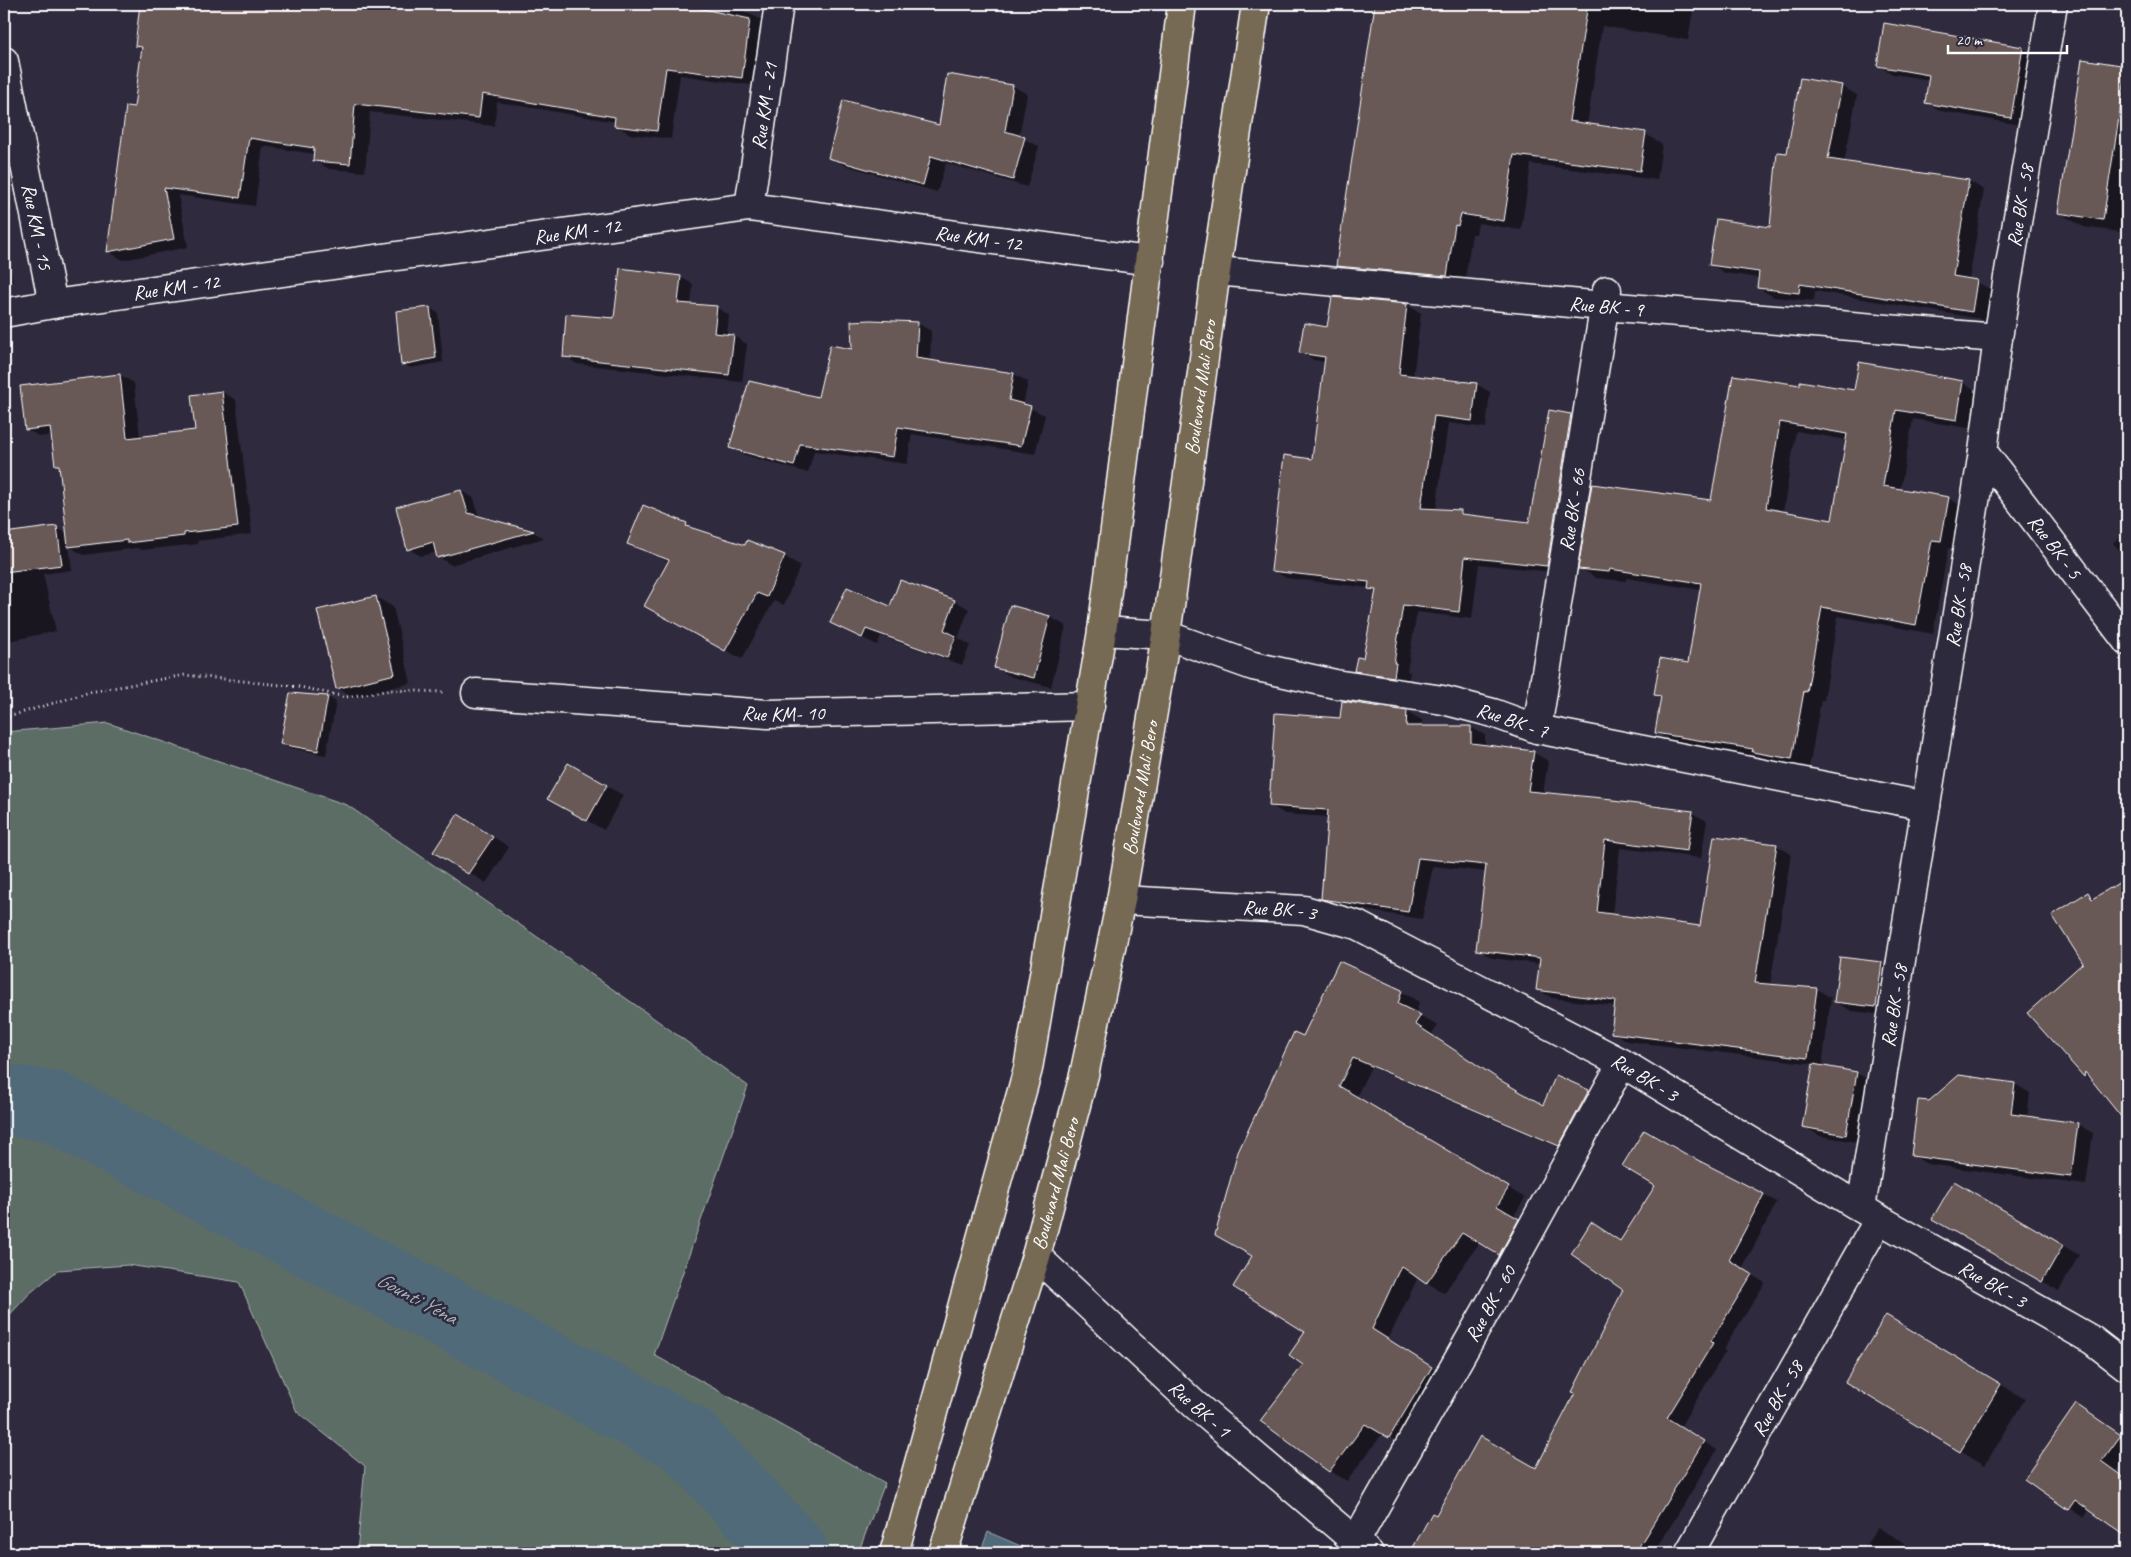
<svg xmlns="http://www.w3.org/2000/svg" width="2131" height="1557" viewBox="0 0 2131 1557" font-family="Caveat,sans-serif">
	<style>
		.green { fill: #5b6d65; stroke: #adb6b2 }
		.water { fill: #516a7a; stroke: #97a6af }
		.shadow { fill: #0007; fill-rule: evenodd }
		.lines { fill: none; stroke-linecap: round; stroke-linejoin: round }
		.river { stroke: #516a7a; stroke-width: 71 }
		.building { fill: #685856; stroke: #fff; fill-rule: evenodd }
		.street-casing { stroke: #fff; stroke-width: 31 }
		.primary-casing { stroke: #fff; stroke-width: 31 }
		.path { stroke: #fff; stroke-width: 3; stroke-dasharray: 1 4; stroke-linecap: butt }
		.street { stroke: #2f2a3d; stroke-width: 28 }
		.primary { stroke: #776a54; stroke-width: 28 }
		.labels { text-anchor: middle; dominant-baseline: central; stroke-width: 5; stroke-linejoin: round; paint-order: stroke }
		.street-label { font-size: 20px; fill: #fff; stroke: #2f2a3d }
		.water-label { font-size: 21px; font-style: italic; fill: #a8b4bc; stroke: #2f2a3d }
	</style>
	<rect width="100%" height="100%" fill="#2f2a3d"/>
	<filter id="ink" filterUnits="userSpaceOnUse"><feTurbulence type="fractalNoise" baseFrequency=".02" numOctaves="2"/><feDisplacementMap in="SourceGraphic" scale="10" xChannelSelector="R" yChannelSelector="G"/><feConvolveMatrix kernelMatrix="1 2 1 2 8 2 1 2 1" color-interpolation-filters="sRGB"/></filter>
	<g filter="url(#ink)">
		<!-- green -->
		<path class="green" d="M 108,723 L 347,805 L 637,1006 L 748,1086 L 654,1355 L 885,1483 L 858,1553 L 357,1553 L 365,1466 L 297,1412 L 239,1282 L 128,1265 L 58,1270 L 29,1294 L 4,1321 L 4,732 Z"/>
		<!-- water -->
		<path class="water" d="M 988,1532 L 1037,1553 L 980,1553 Z"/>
		<!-- shadow -->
		<g class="shadow">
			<path d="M 142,4 L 274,4 L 272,20 L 389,48 L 394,4 L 746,4 L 745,12 L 765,21 L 757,86 L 680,75 L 671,139 L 630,134 L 615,125 L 616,122 L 497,102 L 494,126 L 370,112 L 365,172 L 329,169 L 314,160 L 314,154 L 263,146 L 255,206 L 178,195 L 188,247 L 123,260 L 109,252 L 135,108 L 143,49 L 136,45 Z"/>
			<path d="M 1383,4 L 1694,4 L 1688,40 L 1602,26 L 1587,125 L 1645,134 L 1662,144 L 1657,180 L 1531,164 L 1521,230 L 1478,223 L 1476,234 L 1472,234 L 1464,285 L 1355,275 L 1338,266 Z"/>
			<path d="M 1885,25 L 2023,48 L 2038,57 L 2026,126 L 1941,111 L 1926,102 L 1930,80 L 1893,74 L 1879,66 Z"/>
			<path d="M 2083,60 L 2127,67 L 2127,233 L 2084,227 L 2059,213 Z"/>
			<path d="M 1013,86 L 1027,94 L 1019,137 L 1039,146 L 1027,187 L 946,163 L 937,192 L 844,165 L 829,157 L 940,126 Z"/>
			<path d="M 1841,86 L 1857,95 L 1844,163 L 1969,181 L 1984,190 L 1969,280 L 1977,282 L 1992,290 L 1987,320 L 1815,291 L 1814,301 L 1774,297 L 1758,288 L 1759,278 L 1725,273 L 1710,264 L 1771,228 L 1788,154 Z"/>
			<path d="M 4,229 L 13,281 L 4,283 Z"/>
			<path d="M 680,277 L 693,284 L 691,305 L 716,307 L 729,315 L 727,335 L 734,336 L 747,344 L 742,382 L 577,364 L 564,356 L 615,319 Z"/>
			<path d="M 1333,298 L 1407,305 L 1421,313 L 1413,377 L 1476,384 L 1490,392 L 1486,428 L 1448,423 L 1436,510 L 1461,511 L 1470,517 L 1530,524 L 1550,411 L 1571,415 L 1585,423 L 1561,573 L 1479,564 L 1472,619 L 1417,612 L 1407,671 L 1410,672 L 1408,684 L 1369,678 L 1356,670 L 1364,659 L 1377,592 L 1370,588 L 1286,578 L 1272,570 L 1313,461 L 1325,362 L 1314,360 L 1300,352 L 1328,328 Z"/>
			<path d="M 430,308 L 438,313 L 443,362 L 411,368 L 403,364 Z"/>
			<path d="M 917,323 L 931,331 L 930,362 L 1014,374 L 1028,382 L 1023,405 L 1045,415 L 1035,454 L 912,434 L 907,464 L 814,451 L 808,473 L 745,455 L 731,447 L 819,399 L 853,351 Z"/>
			<path d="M 1860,364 L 1963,383 L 1979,392 L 1974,429 L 1913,419 L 1900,490 L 1948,498 L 1965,508 L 1957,550 L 1948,548 L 1933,634 L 1838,616 L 1824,700 L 1821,700 L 1809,768 L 1770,761 L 1762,757 L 1672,742 L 1656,732 L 1662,698 L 1655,694 L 1689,664 L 1702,590 L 1626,578 L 1626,581 L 1596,578 L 1580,568 L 1712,501 L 1801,387 L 1855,392 ZM 1796,431 L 1847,440 L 1833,521 L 1783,512 Z"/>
			<path d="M 120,375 L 134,383 L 140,438 L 196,431 L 222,392 L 236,400 L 252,534 L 197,541 L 198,544 L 142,550 L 137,548 L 83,555 L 69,546 L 72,570 L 43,574 L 56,631 L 4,642 L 4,534 L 57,528 L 68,534 L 61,467 L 56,464 L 53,435 L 40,437 L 26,429 Z"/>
			<path d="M 461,491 L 474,498 L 479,518 L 533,532 L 544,538 L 451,565 L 439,557 L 437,552 L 421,556 L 409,549 Z"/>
			<path d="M 644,507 L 700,532 L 784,556 L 800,566 L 784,605 L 774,601 L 742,659 L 662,615 L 669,562 L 629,543 Z"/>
			<path d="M 2127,530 L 2127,559 L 2113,543 Z"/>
			<path d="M 901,581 L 955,601 L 969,609 L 958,638 L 970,645 L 962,665 L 881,636 L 877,645 L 832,623 L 891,608 Z"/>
			<path d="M 376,597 L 393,607 L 411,683 L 354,697 L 337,688 Z"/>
			<path d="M 1011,607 L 1050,617 L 1066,626 L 1051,687 L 1012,677 L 996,668 Z"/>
			<path d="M 328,697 L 336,702 L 326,755 L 289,748 L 282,744 Z"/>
			<path d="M 1407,712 L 1422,720 L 1421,727 L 1470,727 L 1485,735 L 1485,746 L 1533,752 L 1548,761 L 1543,794 L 1613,800 L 1619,803 L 1692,813 L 1707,821 L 1701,858 L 1620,848 L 1612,915 L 1702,928 L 1776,845 L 1791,854 L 1770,985 L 1817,989 L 1831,998 L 1822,1067 L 1856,1073 L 1873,1082 L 1863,1143 L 1820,1136 L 1803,1126 L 1814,1064 L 1627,1041 L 1612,1032 L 1616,1006 L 1552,998 L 1537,989 L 1540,964 L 1492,958 L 1477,949 L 1487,872 L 1433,866 L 1422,919 L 1337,906 L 1322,898 L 1329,817 L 1285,814 L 1270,805 L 1341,719 Z"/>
			<path d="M 568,765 L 623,795 L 604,830 L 549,799 Z"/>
			<path d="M 475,825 L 509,847 L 486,883 L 435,852 Z"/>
			<path d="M 2127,879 L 2127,1123 L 2094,1081 L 2085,1076 L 2029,1014 L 2085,963 L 2088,894 L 2096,898 Z"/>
			<path d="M 1881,964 L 1898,973 L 1892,1016 L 1852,1011 L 1835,1002 Z"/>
			<path d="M 1402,992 L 1419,1002 L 1416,1014 L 1438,1026 L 1431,1035 L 1543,1107 L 1557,1077 L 1606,1101 L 1577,1155 L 1371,1067 L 1356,1097 L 1525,1198 L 1513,1217 L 1535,1230 L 1517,1264 L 1480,1242 L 1444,1293 L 1418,1277 L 1388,1340 L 1449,1378 L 1406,1447 L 1383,1433 L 1347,1481 L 1330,1471 L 1307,1332 L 1254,1255 L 1304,1037 Z"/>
			<path d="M 2015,1084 L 2030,1093 L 2027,1118 L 2077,1124 L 2093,1133 L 2086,1185 L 1927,1164 L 1912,1155 L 1930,1103 Z"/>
			<path d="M 1684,1154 L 1777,1202 L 1742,1269 L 1765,1283 L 1723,1350 L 1726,1351 L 1680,1427 L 1717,1450 L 1654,1553 L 1420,1553 L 1414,1549 L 1436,1516 L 1537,1469 L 1576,1393 L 1625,1289 L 1621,1242 Z"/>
			<path d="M 1955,1183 L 2079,1255 L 2059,1291 L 1934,1218 Z"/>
			<path d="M 1911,1331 L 2025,1399 L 1985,1465 L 1960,1450 Z"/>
			<path d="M 2076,1406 L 2127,1439 L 2127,1457 L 2117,1471 L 2127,1478 L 2127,1536 L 2090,1509 L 2084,1518 L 2025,1479 Z"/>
			<path d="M 1878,1528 L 1895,1537 L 1917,1553 L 1860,1553 Z"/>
		</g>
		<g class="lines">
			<!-- river -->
			<path class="river" d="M 4,1100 L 52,1106 L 688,1440 L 793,1553"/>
		</g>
		<!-- building -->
		<g class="building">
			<path d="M 140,4 L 680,4 L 750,19 L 742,78 L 666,68 L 657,131 L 614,126 L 615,117 L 482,94 L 479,118 L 355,104 L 350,164 L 313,161 L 314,148 L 249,138 L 240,198 L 164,188 L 174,239 L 107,252 L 126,106 L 134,107 L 142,47 L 135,46 Z"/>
			<path d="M 1375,4 L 1588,4 L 1569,121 L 1646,132 L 1640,171 L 1514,155 L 1504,221 L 1461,214 L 1458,226 L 1455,225 L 1447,276 L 1336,266 Z"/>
			<path d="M 1884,23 L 2023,47 L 2011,118 L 1925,103 L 1929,75 L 1877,66 Z"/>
			<path d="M 2082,59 L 2127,66 L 2103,220 L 2058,213 Z"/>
			<path d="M 947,74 L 1013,85 L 1005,131 L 1025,137 L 1013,180 L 931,156 L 923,185 L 828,158 L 843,100 L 939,125 Z"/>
			<path d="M 1800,78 L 1842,85 L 1828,159 L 1969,180 L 1953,276 L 1977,280 L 1972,312 L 1800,284 L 1799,293 L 1757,288 L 1759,272 L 1709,265 L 1716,219 L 1770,227 L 1777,152 L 1787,153 Z"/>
			<path d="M 620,268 L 681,276 L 678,303 L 717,306 L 714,333 L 734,335 L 729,375 L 563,357 L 566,314 L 614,318 Z"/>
			<path d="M 1332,297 L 1407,304 L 1399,374 L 1477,383 L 1472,421 L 1434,416 L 1421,508 L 1461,510 L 1461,514 L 1529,522 L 1549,410 L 1571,414 L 1547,566 L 1465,557 L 1459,612 L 1403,605 L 1394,663 L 1396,663 L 1394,677 L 1354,671 L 1357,657 L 1363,658 L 1376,590 L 1368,589 L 1369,582 L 1271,571 L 1284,455 L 1312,459 L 1325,357 L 1299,353 L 1304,323 L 1327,327 Z"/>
			<path d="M 430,307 L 436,358 L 401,365 L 396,311 Z"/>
			<path d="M 871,320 L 918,322 L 916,358 L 1014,373 L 1009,400 L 1031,406 L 1021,446 L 898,427 L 893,457 L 800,444 L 794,466 L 729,448 L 749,381 L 818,397 L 830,345 L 852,349 L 851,321 Z"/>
			<path d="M 1859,362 L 1963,381 L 1957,420 L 1896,410 L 1883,486 L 1949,497 L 1941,541 L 1932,540 L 1916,625 L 1822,607 L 1807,692 L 1804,691 L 1792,759 L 1752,752 L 1753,749 L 1655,733 L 1661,696 L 1654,695 L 1660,658 L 1688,663 L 1701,583 L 1610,569 L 1609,572 L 1578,569 L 1592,484 L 1711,500 L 1733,375 L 1800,385 L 1800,381 L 1854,390 ZM 1780,422 L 1847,434 L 1832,520 L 1766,508 Z"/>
			<path d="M 120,374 L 127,438 L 195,430 L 191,395 L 222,391 L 238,527 L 184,533 L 184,536 L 127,543 L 127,540 L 68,547 L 59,465 L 55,465 L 50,427 L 25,430 L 20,386 Z"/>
			<path d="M 461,490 L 468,513 L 534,531 L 437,558 L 433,542 L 407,550 L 396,507 Z"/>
			<path d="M 643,505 L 687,523 L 686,526 L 745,545 L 747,540 L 785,555 L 767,597 L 757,593 L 725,651 L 644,606 L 669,560 L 627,544 Z"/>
			<path d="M 57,526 L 62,565 L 4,572 L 4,533 Z"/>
			<path d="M 900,580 L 955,600 L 944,630 L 956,636 L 947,658 L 866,629 L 862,638 L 830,623 L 847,587 L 890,606 Z"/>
			<path d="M 376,596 L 395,674 L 336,689 L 317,610 Z"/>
			<path d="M 1010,605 L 1050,616 L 1034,678 L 994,668 Z"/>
			<path d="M 290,693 L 328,696 L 318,751 L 280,744 Z"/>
			<path d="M 1342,701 L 1407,711 L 1406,726 L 1471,726 L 1471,743 L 1534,751 L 1528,791 L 1613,799 L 1613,801 L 1693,811 L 1687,851 L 1605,840 L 1597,912 L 1700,926 L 1714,836 L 1777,844 L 1755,983 L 1817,988 L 1808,1058 L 1611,1033 L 1615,1001 L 1536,990 L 1540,958 L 1476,950 L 1486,865 L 1418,858 L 1408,912 L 1321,899 L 1328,810 L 1269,806 L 1275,713 L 1340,718 Z"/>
			<path d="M 568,763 L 607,785 L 587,821 L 547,799 Z"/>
			<path d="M 458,814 L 493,837 L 468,874 L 433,852 Z"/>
			<path d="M 2127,878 L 2127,1124 L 2085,1072 L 2084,1077 L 2027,1013 L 2083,963 L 2052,915 L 2088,892 L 2092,899 Z"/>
			<path d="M 1840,957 L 1882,962 L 1876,1007 L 1834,1002 Z"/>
			<path d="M 1339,961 L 1402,990 L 1398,1004 L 1421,1015 L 1415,1024 L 1500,1080 L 1543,1105 L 1556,1075 L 1589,1090 L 1559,1146 L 1353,1058 L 1339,1086 L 1509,1187 L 1497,1206 L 1519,1219 L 1499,1255 L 1462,1233 L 1426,1284 L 1401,1266 L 1372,1329 L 1432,1367 L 1389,1438 L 1365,1424 L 1329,1472 L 1260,1421 L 1303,1365 L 1289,1355 L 1305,1332 L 1233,1287 L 1252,1256 L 1215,1235 L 1238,1152 L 1294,1032 L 1303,1036 Z"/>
			<path d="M 1813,1064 L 1857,1072 L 1846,1135 L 1802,1127 Z"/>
			<path d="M 1959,1075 L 2015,1083 L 2011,1114 L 2078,1123 L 2071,1177 L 1911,1156 L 1918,1100 L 1929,1101 Z"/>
			<path d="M 1644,1130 L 1684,1153 L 1764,1194 L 1729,1260 L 1752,1274 L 1711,1341 L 1713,1343 L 1667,1418 L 1704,1441 L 1635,1553 L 1410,1553 L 1432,1513 L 1436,1515 L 1480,1436 L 1536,1468 L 1575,1393 L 1572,1392 L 1623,1290 L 1571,1254 L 1591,1222 L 1620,1241 L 1655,1186 L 1622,1166 Z"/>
			<path d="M 1954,1181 L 2063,1245 L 2042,1282 L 1932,1219 Z"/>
			<path d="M 1886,1315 L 2001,1384 L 1960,1452 L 1845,1382 Z"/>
			<path d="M 2076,1404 L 2121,1435 L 2102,1461 L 2127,1479 L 2127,1537 L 2075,1500 L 2068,1510 L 2024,1479 Z"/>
		</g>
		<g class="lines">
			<!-- street casing -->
			<g class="street-casing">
				<g id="street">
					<path id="s1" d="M 4,61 L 53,304"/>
					<path id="s2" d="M 749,207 L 779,4"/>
					<path id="s3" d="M 1216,271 L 1604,306 L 1998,338"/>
					<path id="s4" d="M 4,313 L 53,304 L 749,207 L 1150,261"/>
					<path id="s5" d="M 1983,452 L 2127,641"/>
					<path id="s6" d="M 1102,631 L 1166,635 L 1253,666 L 1335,684 L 1443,700 L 1493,713 L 1537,729 L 1926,806"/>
					<path id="s7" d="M 476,693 L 768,714 L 1090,706"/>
					<path id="s8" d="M 1537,729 L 1607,290"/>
					<path id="s9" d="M 1121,900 L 1304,910 L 1357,925 L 1622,1063 L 1879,1219 L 2092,1340 L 2127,1367"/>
					<path id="s10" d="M 1861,1208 L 1983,452 L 1998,338 L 2053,4"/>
					<path id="s11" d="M 1036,1256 L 1194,1404 L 1369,1553"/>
					<path id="s12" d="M 1355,1542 L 1495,1295 L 1622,1063"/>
					<path id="s13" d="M 1689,1553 L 1879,1219"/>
				</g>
			</g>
			<!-- primary casing -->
			<g class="primary-casing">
				<g id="primary">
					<path d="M 894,1553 L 1028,1069 L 1102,631 L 1182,4"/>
					<path id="s14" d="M 943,1553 L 1036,1256 L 1084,1075 L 1121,900 L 1166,635 L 1216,271 L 1256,4"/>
				</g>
			</g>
			<!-- path -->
			<path class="path" d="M 4,718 L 90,692 L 185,675 L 300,687 L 346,697 L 391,690 L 443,692"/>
			<!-- street -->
			<use href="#street" class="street"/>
			<!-- primary -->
			<use href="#primary" class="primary"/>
		</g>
	</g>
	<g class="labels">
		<!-- street labels -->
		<g class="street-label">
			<text stroke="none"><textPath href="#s2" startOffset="102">Rue KM - 21</textPath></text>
			<text stroke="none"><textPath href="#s10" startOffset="1015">Rue BK - 58</textPath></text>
			<text stroke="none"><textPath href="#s1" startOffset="169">Rue KM - 15</textPath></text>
			<text stroke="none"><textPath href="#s4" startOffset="579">Rue KM - 12</textPath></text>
			<text stroke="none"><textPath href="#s4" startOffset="984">Rue KM - 12</textPath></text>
			<text stroke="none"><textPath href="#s4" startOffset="174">Rue KM - 12</textPath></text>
			<text stroke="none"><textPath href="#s3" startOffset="392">Rue BK - 9</textPath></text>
			<text stroke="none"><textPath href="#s14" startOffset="1196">Boulevard Mali Bero</textPath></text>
			<text stroke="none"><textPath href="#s8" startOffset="222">Rue BK - 66</textPath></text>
			<text stroke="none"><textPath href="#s5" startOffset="119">Rue BK - 5</textPath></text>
			<text stroke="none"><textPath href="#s10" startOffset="610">Rue BK - 58</textPath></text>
			<text stroke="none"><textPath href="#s7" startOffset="308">Rue KM- 10</textPath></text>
			<text stroke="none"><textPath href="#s6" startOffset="422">Rue BK - 7</textPath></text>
			<text stroke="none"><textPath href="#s14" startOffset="791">Boulevard Mali Bero</textPath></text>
			<text stroke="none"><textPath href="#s9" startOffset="159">Rue BK - 3</textPath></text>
			<text stroke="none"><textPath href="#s10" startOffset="205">Rue BK - 58</textPath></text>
			<text stroke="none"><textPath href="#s9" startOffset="564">Rue BK - 3</textPath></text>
			<text stroke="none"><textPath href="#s14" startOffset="386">Boulevard Mali Bero</textPath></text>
			<text stroke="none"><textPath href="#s9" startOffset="969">Rue BK - 3</textPath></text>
			<text stroke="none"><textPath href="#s12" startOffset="274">Rue BK - 60</textPath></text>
			<text stroke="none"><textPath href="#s13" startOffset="178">Rue BK - 58</textPath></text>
			<text stroke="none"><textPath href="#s11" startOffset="224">Rue BK - 1</textPath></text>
		</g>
		<!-- water labels -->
		<g class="water-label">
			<text transform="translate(417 1298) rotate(28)">Gounti Yéna</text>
		</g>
	</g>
	<!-- margin -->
	<rect width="2131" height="1557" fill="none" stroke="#2f2a3d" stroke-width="20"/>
	<rect x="10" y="10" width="2111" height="1537" fill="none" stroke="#fff" stroke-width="2" filter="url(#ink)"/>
	<!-- scale -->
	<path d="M1948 45v8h119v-8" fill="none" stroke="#ffffff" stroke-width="2.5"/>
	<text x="1956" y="45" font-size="15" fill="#ffffff" stroke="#2f2a3d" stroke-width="4" paint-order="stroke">20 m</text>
</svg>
